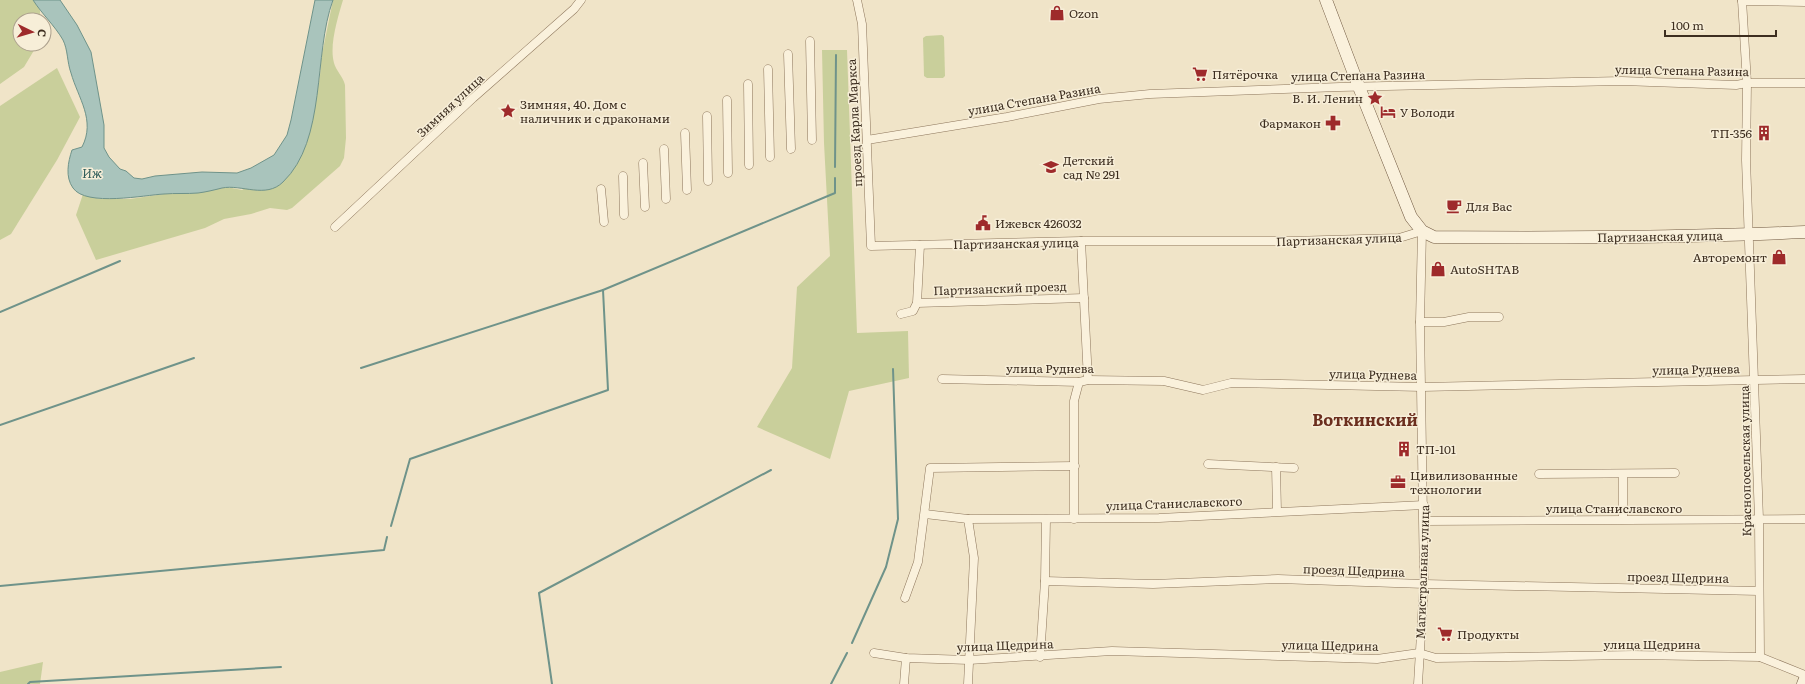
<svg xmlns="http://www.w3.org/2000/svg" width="1805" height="684" viewBox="0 0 1805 684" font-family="Literata,serif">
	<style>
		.green { fill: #c9cf9b }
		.water { fill: #a9c4bc; stroke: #6f938a }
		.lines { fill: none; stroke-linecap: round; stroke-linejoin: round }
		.stream { stroke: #6f938a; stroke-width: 2 }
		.street-casing { stroke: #8d765c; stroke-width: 9 }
		.secondary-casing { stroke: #6f573f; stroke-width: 13 }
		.street { stroke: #faf1dc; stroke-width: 8 }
		.secondary { stroke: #faf1dc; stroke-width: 12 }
		.labels { text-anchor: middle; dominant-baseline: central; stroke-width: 3; stroke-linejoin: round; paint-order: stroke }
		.poi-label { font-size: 12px; fill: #3d2e20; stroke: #f7eed8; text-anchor: start }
		.street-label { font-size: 12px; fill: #3d2e20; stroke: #f7eed8 }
		.water-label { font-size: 13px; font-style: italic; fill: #2f5d5a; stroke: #f7eed8 }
		.district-label { font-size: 16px; font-weight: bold; fill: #6b2e1e; stroke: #f7eed8 }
	</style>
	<rect width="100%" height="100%" fill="#f0e4c8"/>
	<!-- green -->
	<g class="green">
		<path d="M 0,0 L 33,0 L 40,10 L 40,20 L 20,20 L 20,44 L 37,44 L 36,47 L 24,67 L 0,84 Z"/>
		<path d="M 333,0 L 343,0 C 338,17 329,45 334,63 C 336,71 343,76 345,85 L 346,138 L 344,158 L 340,166 L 292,208 L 287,210 L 270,208 L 251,214 L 224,219 L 205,228 L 96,260 L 76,215 L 83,194 L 100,199 L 130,199 L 164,194 L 197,193 L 227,187 L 242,190 L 305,147 L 311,126 L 320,76 L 321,59 Z"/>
		<path d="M 942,35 L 944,37 L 945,76 L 943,78 L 927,78 L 924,76 L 923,38 L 926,36 Z"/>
		<path d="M 822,50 L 847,50 L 857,333 L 908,331 L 909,378 L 849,391 L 830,459 L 757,427 L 792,368 L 797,287 L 830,256 L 824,143 Z"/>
		<path d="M 57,68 L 80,117 L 57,160 L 11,234 L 0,240 L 0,106 Z"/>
		<path d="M 43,662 L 40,684 L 0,684 L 0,672 Z"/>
	</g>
	<!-- water -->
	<path class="water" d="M 33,0 L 60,0 L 77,25 L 91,52 L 104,125 L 104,148 L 109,157 L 120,169 L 126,171 L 134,178 L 142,179 L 155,176 L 202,172 L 237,173 L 251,168 L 274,155 L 287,135 L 291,120 L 315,0 L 333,0 C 313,54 327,140 283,182 C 266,199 241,184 222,188 C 214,190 206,192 198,193 C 187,194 175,193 164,194 C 145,195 86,207 73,188 C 65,177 68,162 72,150 L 82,147 C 96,120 78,98 71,73 C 67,62 68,50 63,40 C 55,26 42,14 33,0 Z"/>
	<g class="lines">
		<!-- stream -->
		<g class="stream">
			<path d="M 835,167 L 836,55"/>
			<path d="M 0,312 L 120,261"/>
			<path d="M 361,368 L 603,290"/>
			<path d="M 0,425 L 194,358"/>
			<path d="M 391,526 L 410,459 L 608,390 L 603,290 L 835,193 L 835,178"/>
			<path d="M 0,586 L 384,550 L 387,537"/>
			<path d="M 852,643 L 886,567 L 898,519 L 893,369"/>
			<path d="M 28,684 L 30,682 L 281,667"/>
			<path d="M 552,684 L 539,593 L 771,470"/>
			<path d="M 831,684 L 847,653"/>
		</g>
		<!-- street casing -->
		<g class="street-casing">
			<g id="street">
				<path d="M 857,0 L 862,24 L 871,246 L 1081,241 L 1291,241 L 1399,238 L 1422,231 L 1420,322 L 1424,584 L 1418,684"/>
				<path d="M 1742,0 L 1747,83 L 1746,160 L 1759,519 L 1760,657"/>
				<path d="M 1742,1 L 1805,2"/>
				<path d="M 810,41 L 812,140"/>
				<path d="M 788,54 L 791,149"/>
				<path d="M 768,69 L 770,157"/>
				<path d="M 748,84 L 749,165"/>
				<path d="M 727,100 L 728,173"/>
				<path d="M 707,116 L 708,181"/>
				<path d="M 685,133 L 687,190"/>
				<path d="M 867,140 L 1007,117 L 1099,99 L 1150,94 L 1340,87 L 1622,81 L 1736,85 L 1747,83 L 1805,83"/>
				<path d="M 664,149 L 666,199"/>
				<path d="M 643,163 L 645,207"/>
				<path d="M 623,176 L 624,215"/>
				<path d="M 601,189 L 604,222"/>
				<path d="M 335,227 L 473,98 L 574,9 L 581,0"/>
				<path d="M 1081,241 L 1088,380"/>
				<path d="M 917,303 L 1084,298"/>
				<path d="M 901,314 L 913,311 L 917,303 L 920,245"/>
				<path d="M 1420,322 L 1444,322 L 1469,317 L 1499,317"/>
				<path d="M 942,379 L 1079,382 L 1088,380 L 1164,381 L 1203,390 L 1231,383 L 1422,387 L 1805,379"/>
				<path d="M 1208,464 L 1294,468"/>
				<path d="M 1276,467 L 1277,511"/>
				<path d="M 1539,474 L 1675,473"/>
				<path d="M 1623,474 L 1623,519"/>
				<path d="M 925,514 L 968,519 L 1159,518 L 1424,505"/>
				<path d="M 1074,519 L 1074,401 L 1079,382"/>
				<path d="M 1424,521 L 1805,519"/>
				<path d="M 1045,581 L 1153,584 L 1278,579 L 1424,584 L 1759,591"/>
				<path d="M 905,598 L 918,562 L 930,468 L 1075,466"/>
				<path d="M 874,653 L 906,658 L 969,660 L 1112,651 L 1377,659 L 1419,653 L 1436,658 L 1633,655 L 1760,657 L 1805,675"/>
				<path d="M 1040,657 L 1045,581 L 1046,519"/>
				<path d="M 904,684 L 906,658"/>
				<path d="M 968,684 L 974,558 L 968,519"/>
			</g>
		</g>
		<!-- secondary casing -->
		<g class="secondary-casing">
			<g id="secondary">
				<path d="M 1326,0 L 1359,87 L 1411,217 L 1422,231 L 1434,237 C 1557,238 1682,238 1805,232"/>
				<path d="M 1803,684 L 1805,679"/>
			</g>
		</g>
		<!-- street -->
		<use href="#street" class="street"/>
		<!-- secondary -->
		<use href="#secondary" class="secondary"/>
	</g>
	<!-- icons -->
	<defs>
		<g id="shop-bare" transform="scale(1.2)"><path d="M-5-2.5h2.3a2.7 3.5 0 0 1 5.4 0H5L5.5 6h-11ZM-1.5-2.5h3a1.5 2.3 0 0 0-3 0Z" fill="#9e2a2b" stroke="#f7eed8" stroke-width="2.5" paint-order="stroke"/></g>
		<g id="supermarket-bare" transform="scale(1.2)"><path d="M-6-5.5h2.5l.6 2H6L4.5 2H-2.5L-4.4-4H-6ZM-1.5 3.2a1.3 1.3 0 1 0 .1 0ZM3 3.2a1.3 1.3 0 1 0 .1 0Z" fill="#9e2a2b" stroke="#f7eed8" stroke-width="2.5" paint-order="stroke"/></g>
		<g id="sight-bare" transform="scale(1.2)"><path d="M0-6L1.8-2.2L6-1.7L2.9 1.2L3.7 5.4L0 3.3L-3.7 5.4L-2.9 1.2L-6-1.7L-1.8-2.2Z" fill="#9e2a2b" stroke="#f7eed8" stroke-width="2.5" paint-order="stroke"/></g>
		<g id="hotel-bare" transform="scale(1.2)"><path d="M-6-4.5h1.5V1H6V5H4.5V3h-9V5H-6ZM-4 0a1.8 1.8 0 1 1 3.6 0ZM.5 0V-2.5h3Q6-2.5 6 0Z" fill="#9e2a2b" stroke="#f7eed8" stroke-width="2.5" paint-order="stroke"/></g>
		<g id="pharmacy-bare" transform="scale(1.2)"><path d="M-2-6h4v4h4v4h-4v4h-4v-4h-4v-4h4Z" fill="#9e2a2b" stroke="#f7eed8" stroke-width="2.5" paint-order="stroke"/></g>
		<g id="building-bare" transform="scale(1.2)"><path d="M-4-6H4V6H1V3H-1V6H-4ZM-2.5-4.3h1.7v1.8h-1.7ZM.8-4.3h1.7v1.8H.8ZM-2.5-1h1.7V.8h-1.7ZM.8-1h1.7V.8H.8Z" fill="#9e2a2b" stroke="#f7eed8" stroke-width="2.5" paint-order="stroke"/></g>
		<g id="school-bare" transform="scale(1.2)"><path d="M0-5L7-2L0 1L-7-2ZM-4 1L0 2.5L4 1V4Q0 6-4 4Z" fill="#9e2a2b" stroke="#f7eed8" stroke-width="2.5" paint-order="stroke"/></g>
		<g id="cafe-bare" transform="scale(1.2)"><path d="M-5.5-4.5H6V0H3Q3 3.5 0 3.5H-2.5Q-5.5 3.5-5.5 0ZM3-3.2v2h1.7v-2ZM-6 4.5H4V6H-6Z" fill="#9e2a2b" stroke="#f7eed8" stroke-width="2.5" paint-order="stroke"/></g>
		<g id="civic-bare" transform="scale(1.2)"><path d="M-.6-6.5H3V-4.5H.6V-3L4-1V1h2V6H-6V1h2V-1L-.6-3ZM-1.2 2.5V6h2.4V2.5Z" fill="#9e2a2b" stroke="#f7eed8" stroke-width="2.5" paint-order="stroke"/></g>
		<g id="office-bare" transform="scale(1.2)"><path d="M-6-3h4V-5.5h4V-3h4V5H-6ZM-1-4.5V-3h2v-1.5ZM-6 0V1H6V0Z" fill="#9e2a2b" stroke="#f7eed8" stroke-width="2.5" paint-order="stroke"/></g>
	</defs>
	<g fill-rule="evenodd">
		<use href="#shop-bare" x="1057" y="13"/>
		<use href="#supermarket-bare" x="1200" y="74"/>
		<use href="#sight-bare" x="1375" y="98"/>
		<use href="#sight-bare" x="508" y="111"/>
		<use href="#hotel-bare" x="1388" y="112"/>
		<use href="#pharmacy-bare" x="1333" y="123"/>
		<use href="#building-bare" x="1764" y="133"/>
		<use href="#school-bare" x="1051" y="167"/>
		<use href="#cafe-bare" x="1454" y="206"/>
		<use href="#civic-bare" x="983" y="223"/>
		<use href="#shop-bare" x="1779" y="257"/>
		<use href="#shop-bare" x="1438" y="269"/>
		<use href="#building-bare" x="1404" y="449"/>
		<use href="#office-bare" x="1398" y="482"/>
		<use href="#supermarket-bare" x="1445" y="634"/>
	</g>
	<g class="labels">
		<!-- poi labels -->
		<g class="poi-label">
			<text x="1069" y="13">Ozon</text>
			<text x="1212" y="74">Пятёрочка</text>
			<text x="1363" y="98" text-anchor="end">В. И. Ленин</text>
			<text x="520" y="104">Зимняя, 40. Дом с<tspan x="520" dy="14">наличник и с драконами</tspan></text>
			<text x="1400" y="112">У Володи</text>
			<text x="1321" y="123" text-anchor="end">Фармакон</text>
			<text x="1752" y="133" text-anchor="end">ТП-356</text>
			<text x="1063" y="160">Детский<tspan x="1063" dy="14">сад № 291</tspan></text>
			<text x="1466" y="206">Для Вас</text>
			<text x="995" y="223">Ижевск 426032</text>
			<text x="1767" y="257" text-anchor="end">Авторемонт</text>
			<text x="1450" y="269">AutoSHTAB</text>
			<text x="1416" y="449">ТП-101</text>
			<text x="1410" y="475">Цивилизованные<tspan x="1410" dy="14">технологии</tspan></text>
			<text x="1457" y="634">Продукты</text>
		</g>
		<!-- street labels -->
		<g class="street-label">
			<text transform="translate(1682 70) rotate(1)">улица Степана Разина</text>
			<text transform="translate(1358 75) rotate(-1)">улица Степана Разина</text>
			<text transform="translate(1034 99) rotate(-10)">улица Степана Разина</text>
			<text transform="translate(450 105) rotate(-43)">Зимняя улица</text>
			<text transform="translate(854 123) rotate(-93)">проезд Карла Маркса</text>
			<text transform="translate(1660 236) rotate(-1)">Партизанская улица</text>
			<text transform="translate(1339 239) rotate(-2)">Партизанская улица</text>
			<text transform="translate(1016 243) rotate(-1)">Партизанская улица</text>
			<text transform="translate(1000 288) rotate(-2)">Партизанский проезд</text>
			<text x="1050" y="368">улица Руднева</text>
			<text transform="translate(1696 369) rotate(-1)">улица Руднева</text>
			<text transform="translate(1373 374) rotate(1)">улица Руднева</text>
			<text transform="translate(1745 461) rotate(-91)">Краснопосельская улица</text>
			<text transform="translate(1174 503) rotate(-2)">улица Станиславского</text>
			<text x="1614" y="508">улица Станиславского</text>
			<text transform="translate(1354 570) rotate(2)">проезд Щедрина</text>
			<text transform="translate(1422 572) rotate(-88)">Магистральная улица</text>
			<text transform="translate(1678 577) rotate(1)">проезд Щедрина</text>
			<text x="1652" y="644">улица Щедрина</text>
			<text transform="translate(1005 645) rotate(-2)">улица Щедрина</text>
			<text transform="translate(1330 645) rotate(1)">улица Щедрина</text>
		</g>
		<!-- water labels -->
		<g class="water-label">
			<text x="92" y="172">Иж</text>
		</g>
		<!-- district labels -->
		<g class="district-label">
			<text x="1365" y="419">Воткинский</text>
		</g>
	</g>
	<!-- north arrow -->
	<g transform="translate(32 32) rotate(95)"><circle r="19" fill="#f7eed8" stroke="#ada18e"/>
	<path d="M0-3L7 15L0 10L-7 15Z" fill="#9e2a2b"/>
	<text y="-6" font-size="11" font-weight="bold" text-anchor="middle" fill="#3d2e20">С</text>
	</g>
	<!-- scale -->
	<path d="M1665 30v6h111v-6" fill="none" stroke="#3d2e20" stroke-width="2"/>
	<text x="1671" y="30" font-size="12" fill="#3d2e20" stroke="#f7eed8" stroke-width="3" paint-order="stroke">100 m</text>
</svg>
